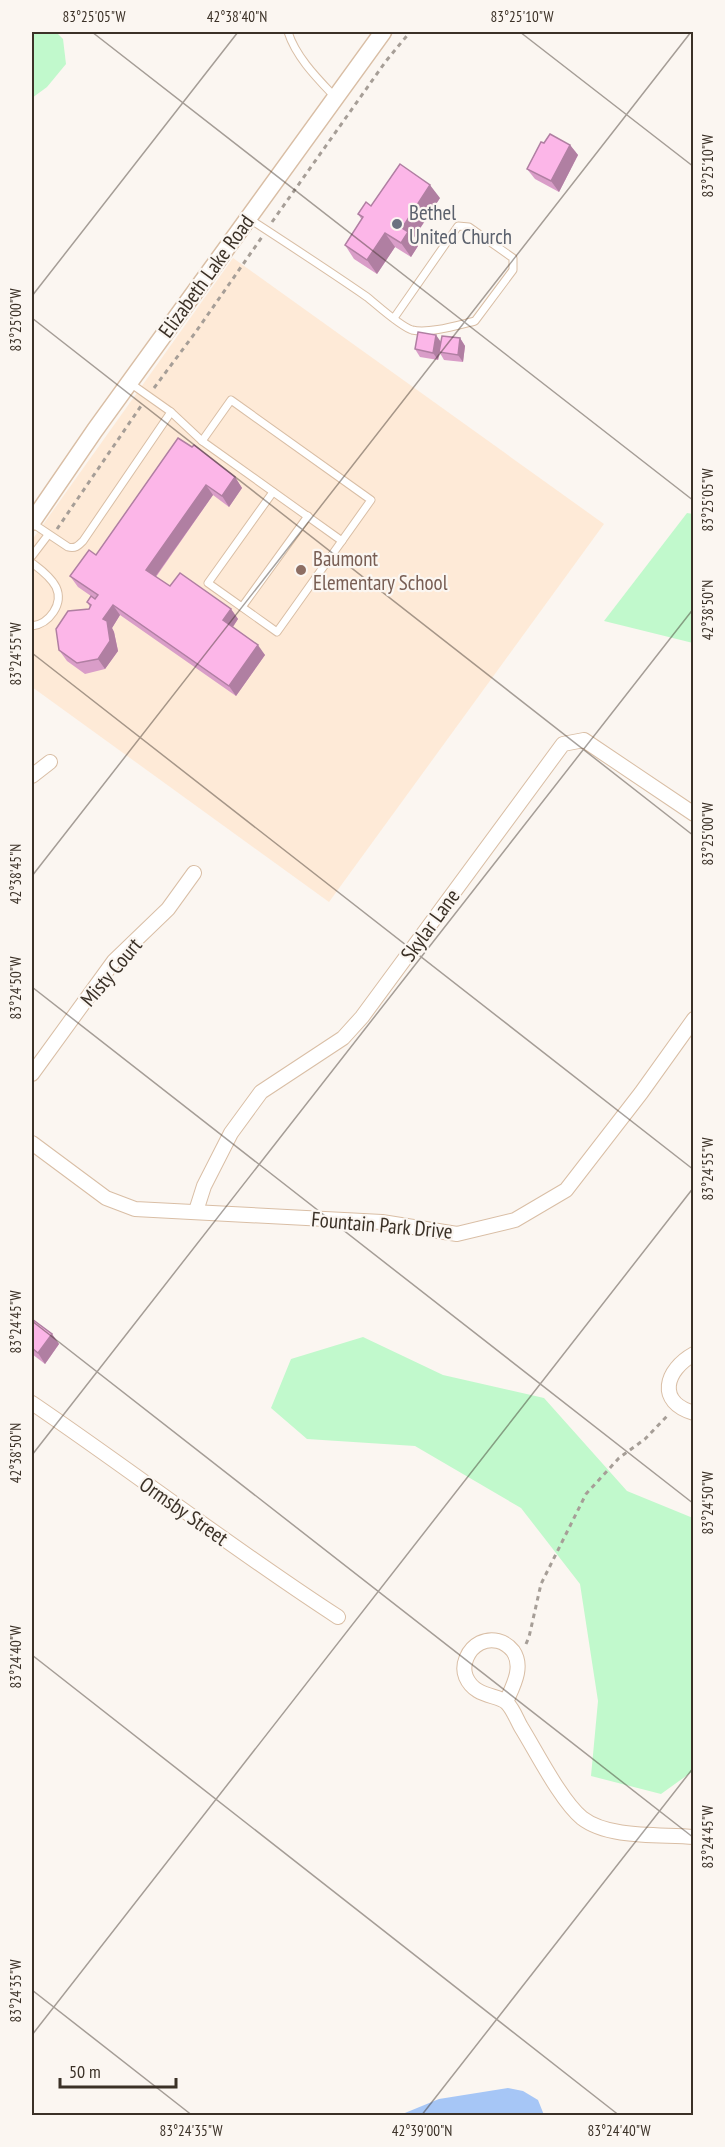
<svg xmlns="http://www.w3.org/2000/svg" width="725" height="2147" viewBox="0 0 725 2147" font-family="'PT Sans Narrow',sans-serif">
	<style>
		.built { fill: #feead7 }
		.green { fill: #c1f9cc }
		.water { fill: #a6c6f6 }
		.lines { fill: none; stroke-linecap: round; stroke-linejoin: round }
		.service-casing { stroke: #d9bea5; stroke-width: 9 }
		.minor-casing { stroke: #d9bea5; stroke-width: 16 }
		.tertiary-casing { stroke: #d9bea5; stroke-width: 19 }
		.path { stroke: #a69e97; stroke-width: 3; stroke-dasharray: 4.5 4.5; stroke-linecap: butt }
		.service { stroke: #fff; stroke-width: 7 }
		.minor { stroke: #fff; stroke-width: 14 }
		.tertiary { stroke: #fff; stroke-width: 16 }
		.wall { fill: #d99dc8 }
		.shaded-wall { fill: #b07fa2 }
		.building { fill: #fcb6e8; stroke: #b07fa2; stroke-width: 1.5 }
		.ticks { fill: none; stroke: #3b3127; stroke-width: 1.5; stroke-opacity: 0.45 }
		.worship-dot { fill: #6b7280; stroke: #fbf6f1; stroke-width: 2 }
		.education-dot { fill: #8d6e63; stroke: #fbf6f1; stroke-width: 2 }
		.labels { text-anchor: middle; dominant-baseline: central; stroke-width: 4.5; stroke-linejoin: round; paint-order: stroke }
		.worship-label { font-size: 21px; fill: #5b616d; stroke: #fbf6f1; text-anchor: start }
		.street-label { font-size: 21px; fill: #3b3127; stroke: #fbf6f1 }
		.education-label { font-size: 21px; fill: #785e54; stroke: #fbf6f1; text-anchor: start }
		.neatline { fill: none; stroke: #3b3127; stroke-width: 2 }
		.ticks-label { font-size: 15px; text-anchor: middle; fill: #3b3127 }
	</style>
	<rect width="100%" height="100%" fill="#fbf6f1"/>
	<!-- built -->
	<path class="built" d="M 233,258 L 604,524 L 329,902 L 32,687 L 32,540 Z"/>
	<!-- green -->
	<g class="green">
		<path d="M 32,32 L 56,32 L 63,39 L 66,64 L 47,87 L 32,98 Z"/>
		<path d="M 687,513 L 693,514 L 693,643 L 604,621 Z"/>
		<path d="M 363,1337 L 443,1375 L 544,1398 L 627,1491 L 693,1518 L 693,1771 L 661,1794 L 591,1776 L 598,1701 L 580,1584 L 521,1508 L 415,1446 L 307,1439 L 271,1408 L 291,1359 Z"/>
	</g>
	<!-- water -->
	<path class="water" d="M 508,2088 L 523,2091 L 538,2100 L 544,2115 L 400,2115 L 439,2099 Z"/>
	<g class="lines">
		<!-- service casing -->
		<g class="service-casing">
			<g id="service">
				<path d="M 288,32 C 296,57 317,78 335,97"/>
				<path d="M 248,218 C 288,244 328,270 367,297 C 377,305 401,327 412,330 C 429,334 458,325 475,321 L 513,270 L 513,258 L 469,227 L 458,226 L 394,318"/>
				<path d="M 171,412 L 202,441 L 342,541"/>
				<path d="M 202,441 L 231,400 L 371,500 L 277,632 L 208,583 L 273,492"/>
				<path d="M 32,523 L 68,547 C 75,549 78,546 83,541 L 171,412 L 130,383"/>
				<path d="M 32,556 L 48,535"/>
				<path d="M 32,563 C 40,569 51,577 56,587 C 64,604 49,624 32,626"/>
				<path d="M 242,607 L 308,516"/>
			</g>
		</g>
		<!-- minor casing -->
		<g class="minor-casing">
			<g id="minor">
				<path d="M 32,776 L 50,762"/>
				<path d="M 32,1074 L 114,961 L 168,909 L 194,873"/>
				<path d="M 32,1143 L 106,1198 L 135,1209 L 382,1222 L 457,1234 L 515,1220 L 566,1190 L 641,1093 L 694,1019"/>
				<path d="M 196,1211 L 204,1186 L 231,1133 L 261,1092 L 343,1038 L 362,1017 L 563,744 L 584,740 L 694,814"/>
				<path d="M 694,1354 C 665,1370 656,1402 694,1413"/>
				<path d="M 32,1403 C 135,1473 233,1549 338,1617"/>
				<path d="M 506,1702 C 513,1686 524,1667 513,1651 C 505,1641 492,1637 480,1643 C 468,1649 461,1665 466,1677 C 475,1698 498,1694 507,1703 C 513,1709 517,1720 521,1727 C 536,1751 561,1801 582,1818 C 609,1839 661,1834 694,1837"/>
			</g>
		</g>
		<!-- tertiary casing -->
		<g class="tertiary-casing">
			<path id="tertiary" d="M 32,522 L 95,430 L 383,32"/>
		</g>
		<!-- path -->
		<g class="path">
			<path d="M 272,222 L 386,61 L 410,32"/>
			<path d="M 154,388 L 195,333 L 262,237"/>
			<path d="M 57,529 L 143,403"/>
			<path d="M 526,1644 L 529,1637 L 541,1584 L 586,1494 L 619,1458 L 645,1439 L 669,1414"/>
		</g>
		<!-- service -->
		<use href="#service" class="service"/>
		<!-- minor -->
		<use href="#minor" class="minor"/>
		<!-- tertiary -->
		<use href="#tertiary" class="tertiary"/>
	</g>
	<!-- wall -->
	<g class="wall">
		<path d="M 544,143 L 570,145 L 578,155 L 559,192 L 535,179 L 527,169 Z"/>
		<path d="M 440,198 L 413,239 L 418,246 L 411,257 L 395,247 L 377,274 L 354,259 L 345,245 L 362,220 L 358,214 L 371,206 Z"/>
		<path d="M 460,338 L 465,346 L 463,362 L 444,360 L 440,353 L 438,360 L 420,357 L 415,349 L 441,342 Z"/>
		<path d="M 178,438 L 235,477 L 242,488 L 229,507 L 213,495 L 156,577 L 170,586 L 231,609 L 238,619 L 233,627 L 265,655 L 236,696 L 120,615 L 112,628 L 114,632 L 118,651 L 105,669 L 85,674 L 67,661 L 59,650 L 90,607 L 87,602 L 91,596 L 78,587 L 70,576 L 96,555 Z"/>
		<path d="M 32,1319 L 52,1334 L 59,1344 L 45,1364 L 32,1354 Z"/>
	</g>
	<!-- shaded-wall -->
	<g class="shaded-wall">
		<path d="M 570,145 L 578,155 L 559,192 L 551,181 Z"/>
		<path d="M 430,185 L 440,198 L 413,239 L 418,246 L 411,257 L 401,243 L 402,228 Z"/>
		<path d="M 385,233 L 395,247 L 377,274 L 367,260 Z"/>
		<path d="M 436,335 L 441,342 L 438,360 L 433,353 Z"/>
		<path d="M 460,338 L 465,346 L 463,362 L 458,355 Z"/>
		<path d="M 235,477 L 242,488 L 229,507 L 222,496 Z"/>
		<path d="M 206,485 L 213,495 L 153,580 L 146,570 Z"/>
		<path d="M 113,605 L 120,615 L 112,628 L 114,632 L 118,651 L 105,669 L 98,659 L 103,619 Z"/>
		<path d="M 231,609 L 238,619 L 230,631 L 223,620 Z"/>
		<path d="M 258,645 L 265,655 L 236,696 L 229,686 Z"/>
		<path d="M 52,1334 L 59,1344 L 45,1364 L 38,1353 Z"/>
	</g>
	<!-- building -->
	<g class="building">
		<path d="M 550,134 L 570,145 L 551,181 L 527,169 L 541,142 L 544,143 Z"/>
		<path d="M 400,164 L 430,185 L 402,228 L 408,232 L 401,243 L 385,233 L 367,260 L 345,245 L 363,217 L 358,214 L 366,202 L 371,206 Z"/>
		<path d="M 418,332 L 436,335 L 433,353 L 415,349 Z"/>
		<path d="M 442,336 L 460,338 L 458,355 L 439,352 Z"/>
		<path d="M 178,438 L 192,447 L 194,445 L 235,477 L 222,496 L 206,485 L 146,570 L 170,586 L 180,573 L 231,609 L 223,620 L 258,645 L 229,686 L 113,605 L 103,619 L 107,621 L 110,641 L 98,659 L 77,663 L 59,650 L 56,629 L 68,611 L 89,609 L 91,605 L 87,602 L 91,596 L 95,599 L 98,595 L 70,576 L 89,550 L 96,555 Z"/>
		<path d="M 32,1319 L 52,1334 L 38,1353 L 32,1348 Z"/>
	</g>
	<!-- ticks -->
	<path class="ticks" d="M 92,32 L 694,501M 520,32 L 694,167M 32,296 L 238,32M 32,318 L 694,836M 32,653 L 694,1170M 32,876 L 691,32M 32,987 L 694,1504M 32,1321 L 694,1838M 32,1455 L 694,608M 32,1655 L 620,2116M 32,1990 L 193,2116M 32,2035 L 694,1187M 421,2116 L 694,1767"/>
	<!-- markers -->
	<circle class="worship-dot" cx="397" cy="224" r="6"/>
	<circle class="education-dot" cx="301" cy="570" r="6"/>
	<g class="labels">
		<!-- worship labels -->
		<g class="worship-label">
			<text x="409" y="212">Bethel<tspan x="409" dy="24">United Church</tspan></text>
		</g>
		<!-- street labels -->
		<g class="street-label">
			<text transform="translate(206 276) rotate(-54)">Elizabeth Lake Road</text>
			<text transform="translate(430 925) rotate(-54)">Skylar Lane</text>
			<text transform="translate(111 972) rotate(-50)">Misty Court</text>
			<text transform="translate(382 1225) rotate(5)">Fountain Park Drive</text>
			<text transform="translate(184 1511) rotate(35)">Ormsby Street</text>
		</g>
		<!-- education labels -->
		<g class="education-label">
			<text x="313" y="558">Baumont<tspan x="313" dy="24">Elementary School</tspan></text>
		</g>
	</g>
	<!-- border -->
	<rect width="725" height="2147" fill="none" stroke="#fbf6f1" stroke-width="66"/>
	<!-- scale -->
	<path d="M60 2078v9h116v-9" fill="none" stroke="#3b3127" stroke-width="3"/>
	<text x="69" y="2078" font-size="18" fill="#3b3127" stroke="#fbf6f1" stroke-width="4.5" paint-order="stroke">50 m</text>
	<rect x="33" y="33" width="659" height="2081" class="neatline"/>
	<g class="ticks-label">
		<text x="94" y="22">83°25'05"W</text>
		<text x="237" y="22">42°38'40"N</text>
		<text x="522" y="22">83°25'10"W</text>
		<text transform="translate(708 166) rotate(-90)" y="5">83°25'10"W</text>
		<text transform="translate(16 320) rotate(-90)" y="5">83°25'00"W</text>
		<text transform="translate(708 500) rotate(-90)" y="5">83°25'05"W</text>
		<text transform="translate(708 610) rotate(-90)" y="5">42°38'50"N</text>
		<text transform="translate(16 654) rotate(-90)" y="5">83°24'55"W</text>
		<text transform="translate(708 834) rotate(-90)" y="5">83°25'00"W</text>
		<text transform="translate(16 874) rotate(-90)" y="5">42°38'45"N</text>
		<text transform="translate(16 988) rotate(-90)" y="5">83°24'50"W</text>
		<text transform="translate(708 1169) rotate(-90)" y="5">83°24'55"W</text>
		<text transform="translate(16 1322) rotate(-90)" y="5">83°24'45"W</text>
		<text transform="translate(16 1453) rotate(-90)" y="5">42°38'50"N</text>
		<text transform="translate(708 1503) rotate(-90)" y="5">83°24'50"W</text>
		<text transform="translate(16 1657) rotate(-90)" y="5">83°24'40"W</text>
		<text transform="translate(708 1837) rotate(-90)" y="5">83°24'45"W</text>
		<text transform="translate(16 1991) rotate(-90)" y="5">83°24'35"W</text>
		<text x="191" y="2136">83°24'35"W</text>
		<text x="422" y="2136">42°39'00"N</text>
		<text x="619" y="2136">83°24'40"W</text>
	</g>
</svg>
